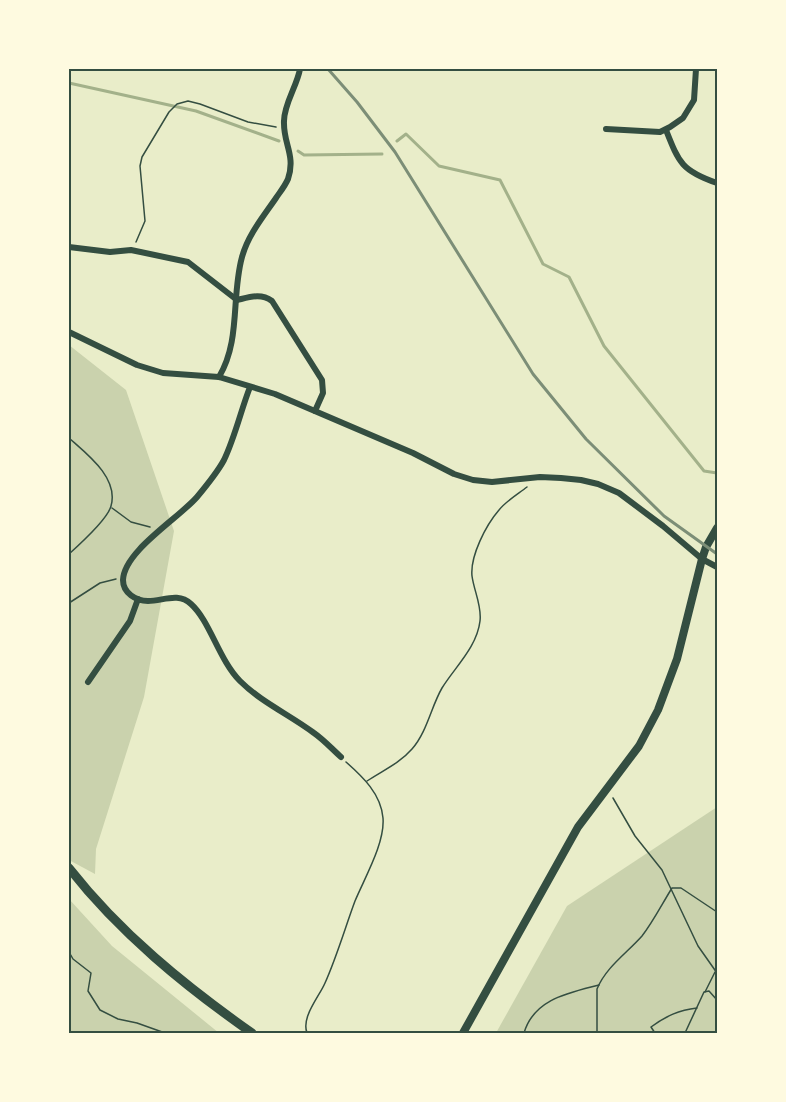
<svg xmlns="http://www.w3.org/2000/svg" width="786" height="1102" viewBox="0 0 786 1102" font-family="Helvetica,sans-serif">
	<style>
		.green { fill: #cad2ad }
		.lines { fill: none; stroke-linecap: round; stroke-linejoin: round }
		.stream { stroke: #a3b18a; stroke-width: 3 }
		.path { stroke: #344e41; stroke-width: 1.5 }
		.minor { stroke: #344e41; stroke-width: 6 }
		.tertiary { stroke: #344e41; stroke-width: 8 }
		.primary { stroke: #344e41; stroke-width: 9 }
		.rail { stroke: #7c8e77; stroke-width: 3 }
		.neatline { fill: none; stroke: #344e41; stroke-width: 2 }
	</style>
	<rect width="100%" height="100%" fill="#e9edc9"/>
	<!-- green -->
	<g class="green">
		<path d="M 69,345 L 126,390 L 174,531 L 144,697 L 96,849 L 95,874 L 69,860 Z"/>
		<path d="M 717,807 L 717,1033 L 496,1033 L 567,906 Z"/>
		<path d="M 69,899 L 112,946 L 219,1033 L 69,1033 Z"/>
	</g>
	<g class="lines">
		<!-- stream -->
		<g class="stream">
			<path d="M 69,83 L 196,111 L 279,141"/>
			<path d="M 397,141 L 406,134 L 439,166 L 500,180 L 543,264 L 569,277 L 604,346 L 704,471 L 717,473"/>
			<path d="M 298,151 L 304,155 L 382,154"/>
		</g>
		<!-- path -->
		<g class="path">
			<path d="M 136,242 L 145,221 L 140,166 L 142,157 L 169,112 L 177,104 L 188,101 L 200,104 L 248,122 L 276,127"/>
			<path d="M 69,438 C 87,454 119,478 111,506 C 108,518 79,545 69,554"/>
			<path d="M 112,508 L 131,522 L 150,527"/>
			<path d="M 69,603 L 100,583 L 116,579"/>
			<path d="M 367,781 C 382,771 400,763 412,749 C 427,732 431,707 442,688 C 455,667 477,647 480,621 C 482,606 474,591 472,576 C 470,556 486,525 499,510 C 506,501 518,494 527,487"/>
			<path d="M 613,798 L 635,836 L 662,870 L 698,946 L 717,973"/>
			<path d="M 69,952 L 73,959 L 91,973 L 88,991 L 100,1010 L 118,1019 L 137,1023 L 165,1033"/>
			<path d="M 705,992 L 715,972"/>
			<path d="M 307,1033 C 301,1017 319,997 325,983 C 337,956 345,928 355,901 C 365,877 385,843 383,818 C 381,794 363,777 346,762"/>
			<path d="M 524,1033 C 534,999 568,993 599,985"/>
			<path d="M 597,1033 L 597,989 C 606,967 627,953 642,936 C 653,922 662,904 672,888 L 681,888 L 717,912"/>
			<path d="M 655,1033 L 651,1027 C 666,1016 679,1010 697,1008"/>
			<path d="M 685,1033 L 704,992 L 709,991 L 717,1000"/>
		</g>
		<!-- minor -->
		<g class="minor">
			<path d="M 606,129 L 660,132 L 670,127 L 683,118 L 694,100 L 696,69"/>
			<path d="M 666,130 C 679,163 682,171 717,183"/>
			<path d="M 69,247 L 110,252 L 131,250 L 188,262 L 237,300 C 250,297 261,293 272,301 L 322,380 L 323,393 L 315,411"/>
			<path d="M 69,332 L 137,365 L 163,373 L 219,377 L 275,394 L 413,453 L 454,474 L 473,480 L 492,482 L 540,477 L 561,478 L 581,480 L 598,484 L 619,493 L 663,526 L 702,559 L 717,567"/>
			<path d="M 219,377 C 241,340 231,297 242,257 C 248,235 263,217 276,198 C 280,192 285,186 288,179 C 296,155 283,144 284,121 C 284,104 297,86 300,69"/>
			<path d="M 250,387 C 241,410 235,437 224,460 C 217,473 207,485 197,497 C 179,518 124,551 123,580 C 123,593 136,601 148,601 C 163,601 178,592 191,604 C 210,621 219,660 240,681 C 261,702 290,715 314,733 C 324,740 332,749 341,757"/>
			<path d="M 88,682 L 130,621 L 138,599"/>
		</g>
		<!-- tertiary -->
		<path class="tertiary" d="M 463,1033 L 578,827 L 639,746 L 658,710 L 677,659 L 702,559 L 706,547 L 717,528"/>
		<!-- primary -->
		<path class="primary" d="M 69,868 C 120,933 185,986 252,1033"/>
		<!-- rail -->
		<path class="rail" d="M 328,69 L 357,102 L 395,152 L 533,374 L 586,439 L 664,516 L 717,554"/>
	</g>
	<!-- border -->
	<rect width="786" height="1102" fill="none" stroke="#fefae0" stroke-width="141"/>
	<rect x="70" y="70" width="646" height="962" class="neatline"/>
</svg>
